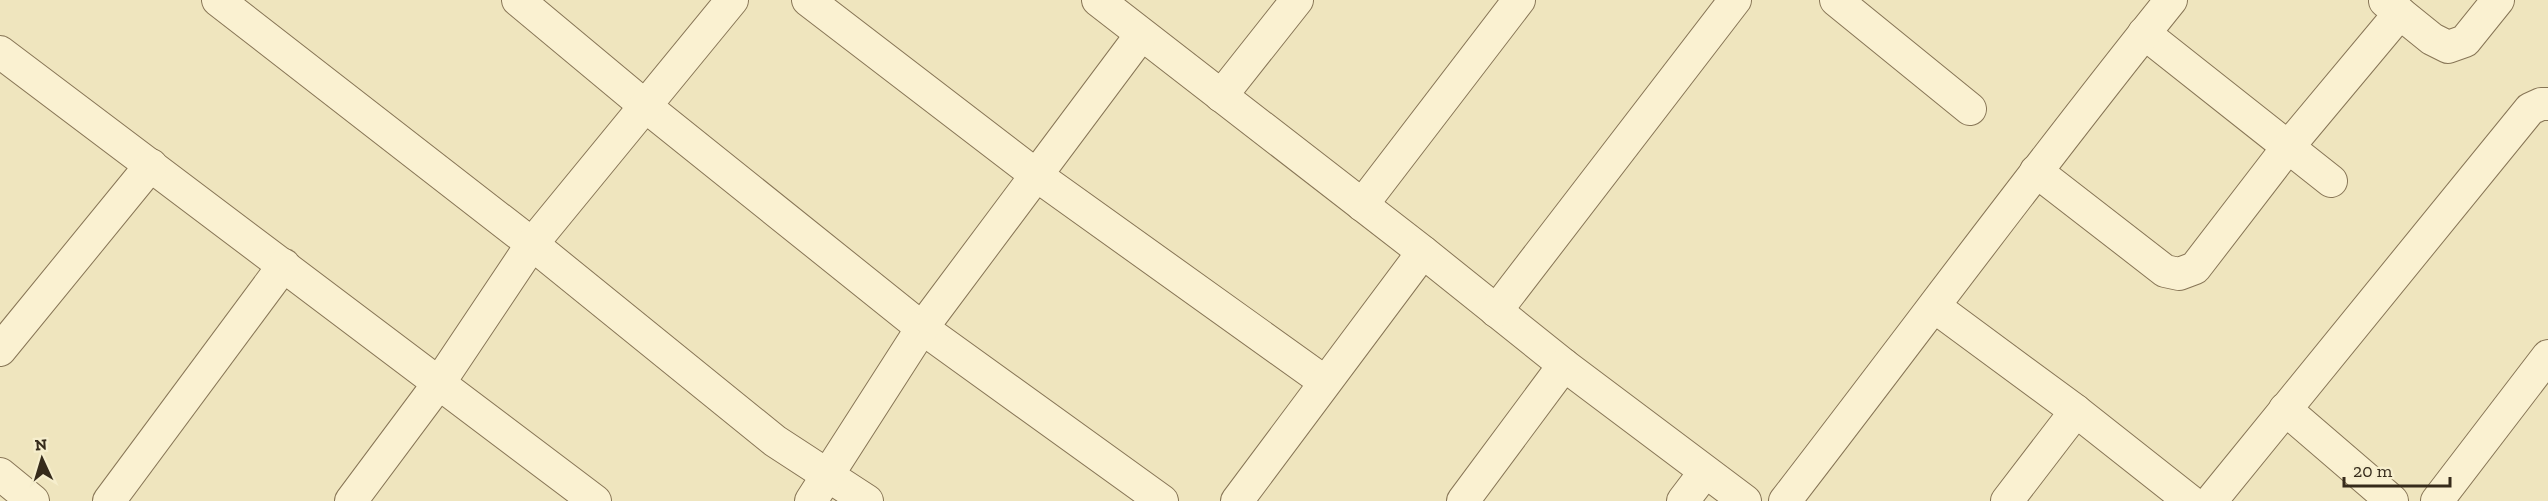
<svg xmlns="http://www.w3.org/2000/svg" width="2548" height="501" viewBox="0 0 2548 501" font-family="'Zilla Slab',serif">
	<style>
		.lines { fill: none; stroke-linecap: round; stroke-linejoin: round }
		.street-casing { stroke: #877556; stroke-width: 34 }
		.street { stroke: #faf1d1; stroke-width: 32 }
	</style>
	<rect width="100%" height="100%" fill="#efe5be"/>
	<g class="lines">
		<!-- street casing -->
		<g class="street-casing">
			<g id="street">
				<path d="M 218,0 L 532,244 L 775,441 L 867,501"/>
				<path d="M 518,0 L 644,105 L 922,328 L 1162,501"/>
				<path d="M 808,0 L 1036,175 L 1325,382"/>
				<path d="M 1098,0 L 1423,252 L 1564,365 L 1745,501"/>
				<path d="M 1836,0 L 1970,109"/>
				<path d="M 2385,1 L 2432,39 L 2448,47 L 2465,41 L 2498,0"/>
				<path d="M 2144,33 L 2331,181"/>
				<path d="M 0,52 L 595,501"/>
				<path d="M 1221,96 L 1297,0"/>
				<path d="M 2036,171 L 2165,271 L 2179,274 L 2195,268 L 2288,147 L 2400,13"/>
				<path d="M 1362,205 L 1519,0"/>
				<path d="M 1935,307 L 2076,411 L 2190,501"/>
				<path d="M 1496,311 L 1735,0"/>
				<path d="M 0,350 L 151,165"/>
				<path d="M 2285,409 L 2392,501"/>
				<path d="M 0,474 L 33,501"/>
				<path d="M 109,501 L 284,265"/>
				<path d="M 351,501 L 439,383 L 532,244 L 732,0"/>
				<path d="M 811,501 L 922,328 L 1141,35"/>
				<path d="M 1237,501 L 1423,252"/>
				<path d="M 1463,501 L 1564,365"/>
				<path d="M 1683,501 L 1705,472"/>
				<path d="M 1785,501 C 1914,334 2039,164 2171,0"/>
				<path d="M 2007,501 L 2076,411"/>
				<path d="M 2211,501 L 2530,109 L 2541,104 L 2548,104"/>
				<path d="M 2437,501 L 2548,356"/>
			</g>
		</g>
		<!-- street -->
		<use href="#street" class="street"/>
	</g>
	<!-- north arrow -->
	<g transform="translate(42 459) rotate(356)" stroke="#f6eecd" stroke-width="4.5" paint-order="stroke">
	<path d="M0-4.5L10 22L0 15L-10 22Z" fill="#362b1b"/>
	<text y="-9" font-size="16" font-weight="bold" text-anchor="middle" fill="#362b1b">N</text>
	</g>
	<!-- scale -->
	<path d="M2344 477v9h106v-9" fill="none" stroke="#362b1b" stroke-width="3"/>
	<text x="2353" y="477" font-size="18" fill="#362b1b" stroke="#f6eecd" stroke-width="4.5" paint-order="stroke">20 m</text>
</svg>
